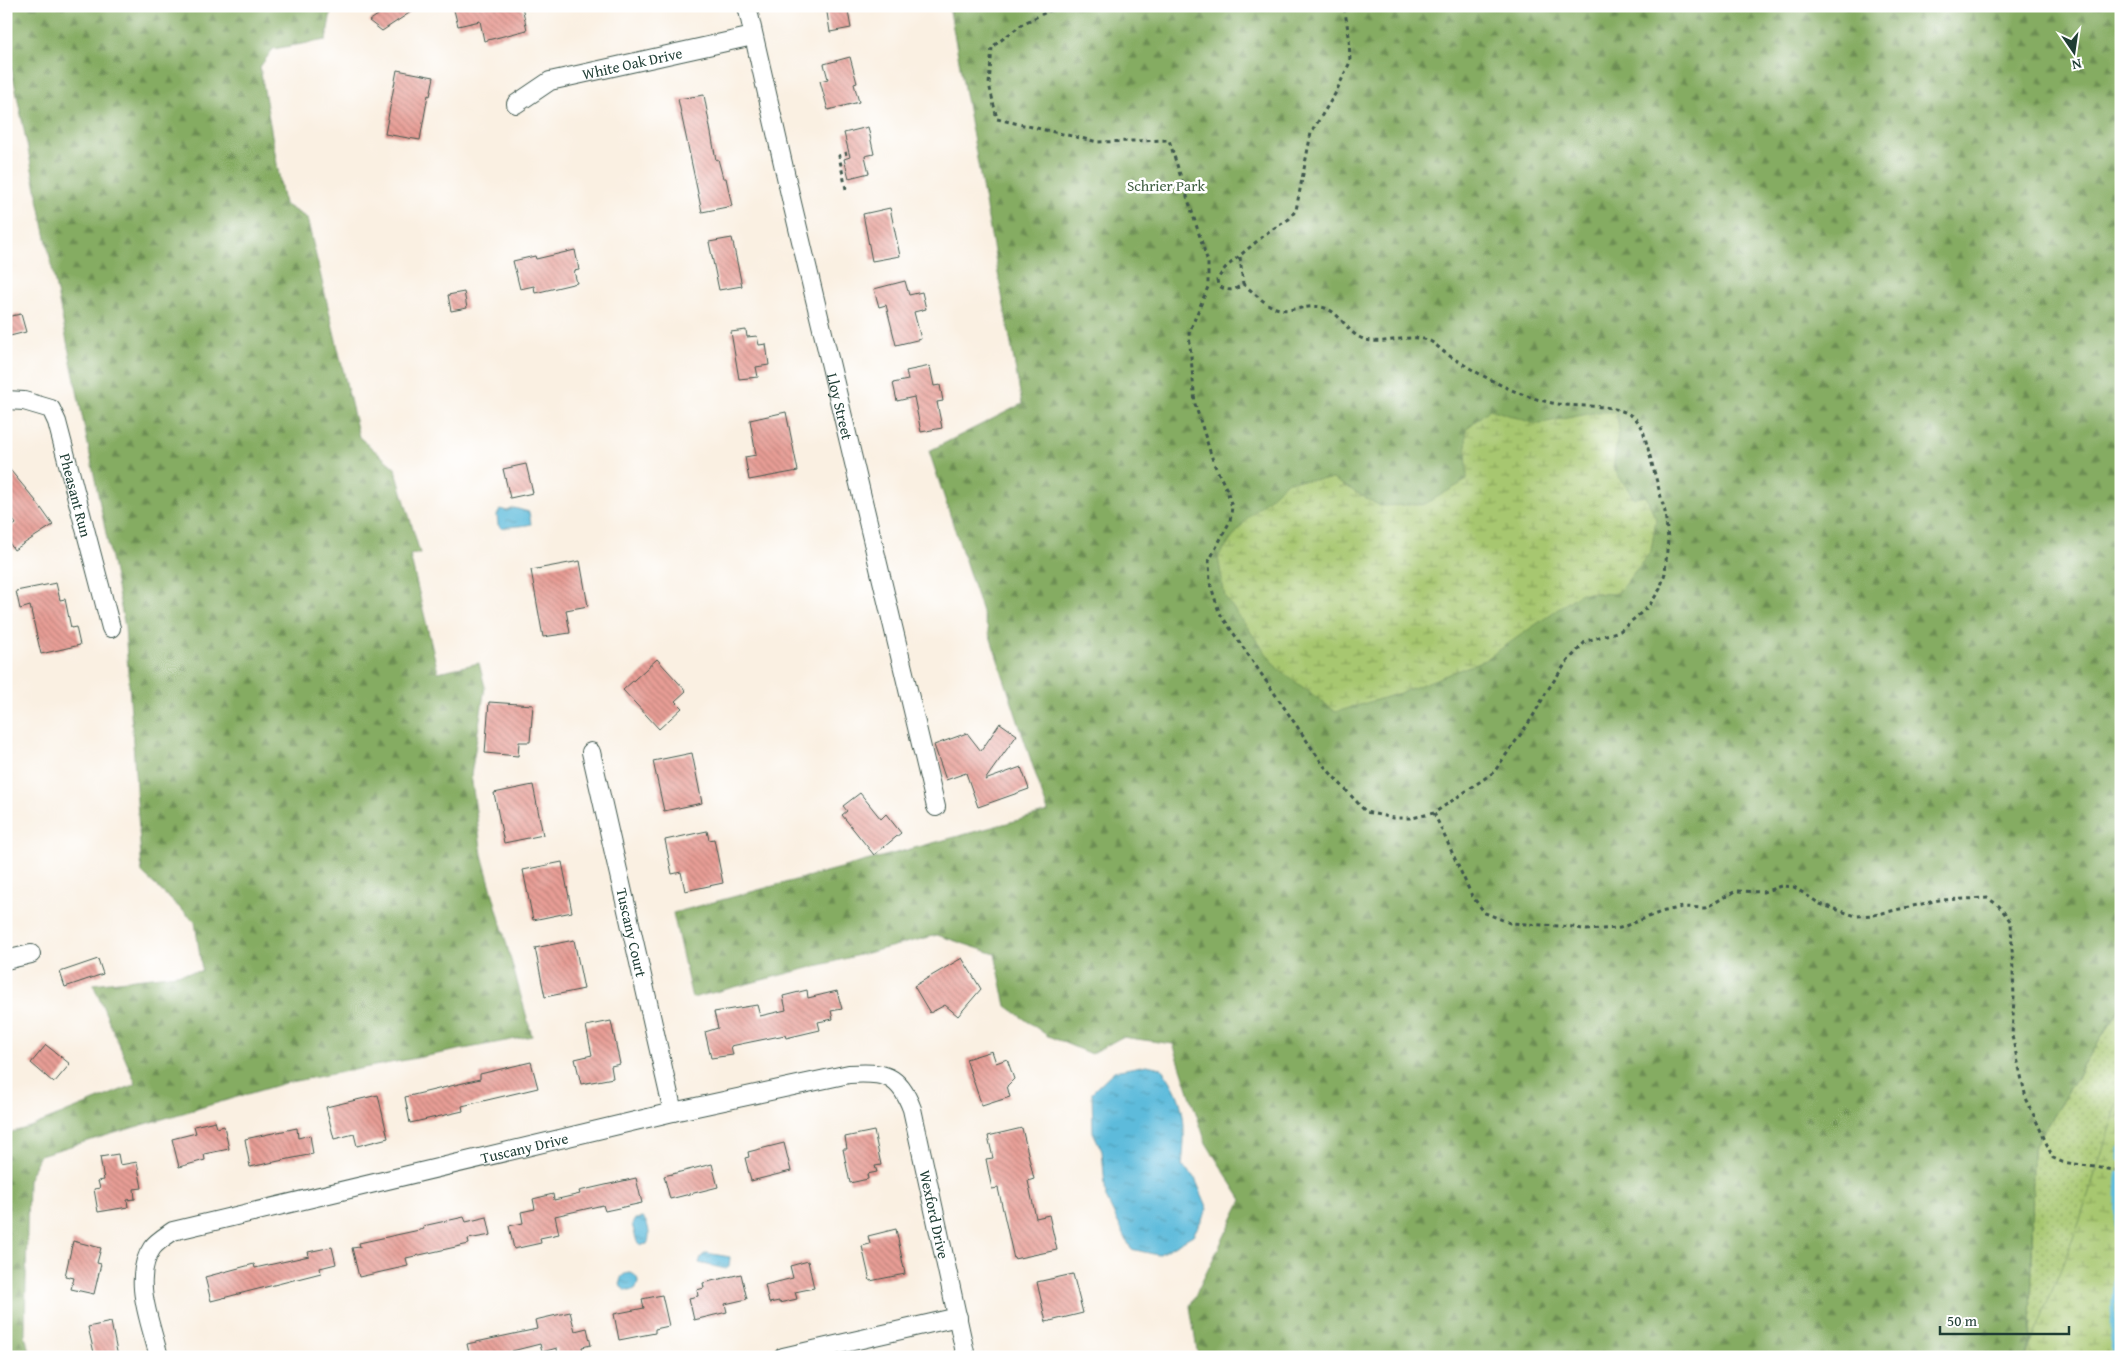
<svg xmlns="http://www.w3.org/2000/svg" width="2127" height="1363" viewBox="0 0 2127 1363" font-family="'Gentium Book Plus',serif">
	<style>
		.grass { fill: url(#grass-dots); stroke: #638252 }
		.forest { fill: url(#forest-firs); stroke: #52744b }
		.wetland { fill: url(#wetland-marsh); stroke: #638252 }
		.water { fill: url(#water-ripples); stroke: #3e7c88 }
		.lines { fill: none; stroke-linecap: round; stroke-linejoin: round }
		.stream { stroke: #5dbbdb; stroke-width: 5 }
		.building { fill: url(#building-back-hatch) }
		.minor-casing { stroke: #40584e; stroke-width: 20 }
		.path { stroke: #40584e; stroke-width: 3; stroke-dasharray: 4 4; stroke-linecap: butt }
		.minor { stroke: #fff; stroke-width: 18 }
		.labels { text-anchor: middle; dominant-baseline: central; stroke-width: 5; stroke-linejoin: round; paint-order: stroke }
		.street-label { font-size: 15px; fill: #1f3d34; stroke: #fff }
		.park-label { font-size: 15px; fill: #416043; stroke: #fff }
	</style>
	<defs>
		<pattern id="grass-dots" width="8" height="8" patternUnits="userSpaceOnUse" patternTransform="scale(1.25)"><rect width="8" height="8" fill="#a7c76f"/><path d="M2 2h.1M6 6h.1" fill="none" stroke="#87a35c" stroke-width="1.8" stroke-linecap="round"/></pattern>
		<pattern id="forest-firs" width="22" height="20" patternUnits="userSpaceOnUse" patternTransform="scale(1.25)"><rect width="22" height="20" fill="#85ac62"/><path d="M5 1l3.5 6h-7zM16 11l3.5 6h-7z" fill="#6c8d52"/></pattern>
		<pattern id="wetland-marsh" width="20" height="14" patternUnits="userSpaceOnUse" patternTransform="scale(1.25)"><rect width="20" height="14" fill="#a7c76f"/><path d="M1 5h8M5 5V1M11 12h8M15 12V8" fill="none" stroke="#87a35c"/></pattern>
		<pattern id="water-ripples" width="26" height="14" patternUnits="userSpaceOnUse" patternTransform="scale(1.25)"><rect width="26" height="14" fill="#5dbbdb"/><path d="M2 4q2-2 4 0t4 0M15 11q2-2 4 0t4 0" fill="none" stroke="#4c99b2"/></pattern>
		<pattern id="building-back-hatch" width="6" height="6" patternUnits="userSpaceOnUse" patternTransform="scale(1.25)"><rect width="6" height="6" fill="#e89d95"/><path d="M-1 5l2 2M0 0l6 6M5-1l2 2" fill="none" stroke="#bb817a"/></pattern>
	</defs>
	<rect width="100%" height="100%" fill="#fff"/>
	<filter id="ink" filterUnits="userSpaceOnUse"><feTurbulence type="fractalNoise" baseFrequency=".02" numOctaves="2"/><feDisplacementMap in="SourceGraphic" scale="10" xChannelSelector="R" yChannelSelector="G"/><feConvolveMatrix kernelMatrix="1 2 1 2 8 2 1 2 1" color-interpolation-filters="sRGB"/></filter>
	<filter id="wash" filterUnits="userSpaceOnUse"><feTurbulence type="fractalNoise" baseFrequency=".0096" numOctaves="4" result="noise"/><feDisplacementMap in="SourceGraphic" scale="20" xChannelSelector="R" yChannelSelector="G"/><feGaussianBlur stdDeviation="1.12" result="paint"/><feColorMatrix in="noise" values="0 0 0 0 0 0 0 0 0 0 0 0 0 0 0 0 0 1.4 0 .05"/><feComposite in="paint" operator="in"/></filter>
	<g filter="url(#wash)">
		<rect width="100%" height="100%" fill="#faf0e2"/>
		<!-- grass -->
		<path class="grass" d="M 2121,1006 L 2121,1357 L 2031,1357 L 2033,1148 Z"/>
		<!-- forest -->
		<g class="forest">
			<path d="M 6,6 L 332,6 L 326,40 L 273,49 L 260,67 L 284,204 L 307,218 L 359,437 L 395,468 L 420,553 L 410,555 L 438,672 L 479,663 L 485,687 L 471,775 L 482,855 L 532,1036 L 285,1083 L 40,1155 L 28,1180 L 25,1334 L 30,1357 L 6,1357 L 6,1134 L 30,1127 L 136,1084 L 93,984 L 202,971 L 195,922 L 142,873 L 125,627 L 10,61 L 6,61 Z"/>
			<path d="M 949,6 L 2121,6 L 2121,1006 L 2033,1148 L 2031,1343 L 2025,1357 L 1198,1357 L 1190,1306 L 1242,1200 L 1206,1143 L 1173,1044 L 1122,1037 L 1091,1054 L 1048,1036 L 1006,1006 L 995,954 L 937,935 L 692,998 L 673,913 L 1048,812 L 929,451 L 1022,404 Z"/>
		</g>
		<!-- wetland -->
		<g class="wetland">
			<path d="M 1490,409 L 1536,424 L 1598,412 L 1616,412 L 1619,428 L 1613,468 L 1634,498 L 1646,496 L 1656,519 L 1651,551 L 1617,594 L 1581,593 L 1485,660 L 1400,693 L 1336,712 L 1277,668 L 1225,597 L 1218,557 L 1248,517 L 1288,481 L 1333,479 L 1380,506 L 1425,504 L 1467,480 L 1466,429 Z"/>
			<path d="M 2121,1093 L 2121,1357 L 2026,1357 L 2079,1223 Z"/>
		</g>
		<!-- water -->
		<g class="water">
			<path d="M 514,508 L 529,512 L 531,524 C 521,527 512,525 502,529 L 498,525 L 497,515 L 500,509 L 507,511 Z"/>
			<path d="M 1147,1065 L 1161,1068 C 1187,1100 1186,1127 1182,1166 L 1194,1176 L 1208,1209 L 1193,1235 L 1158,1255 L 1131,1249 L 1106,1198 L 1102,1151 L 1093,1132 L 1092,1092 L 1114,1071 Z"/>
			<path d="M 643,1218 C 649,1223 651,1237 647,1244 L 641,1245 L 637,1242 L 632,1224 L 635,1219 Z"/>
			<path d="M 706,1253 L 730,1257 L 729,1267 L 726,1269 L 699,1263 L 701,1257 Z"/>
			<circle cx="629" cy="1282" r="9"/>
		</g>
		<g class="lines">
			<!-- stream -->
			<g class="stream">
				<path d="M 2120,1160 L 2121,1150"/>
				<path d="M 2112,1357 L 2119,1174"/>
			</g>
		</g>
		<g id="blocks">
			<!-- building -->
			<g class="building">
				<path d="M 391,6 L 420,6 L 382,31 L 369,21 Z"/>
				<path d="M 453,6 L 522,6 L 527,30 L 484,41 L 480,21 L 458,26 Z"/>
				<path d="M 826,6 L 847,6 L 851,28 L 830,32 Z"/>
				<path d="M 850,57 L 857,83 L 854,84 L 859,102 L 828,110 L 820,81 L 828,79 L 824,64 Z"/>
				<path d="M 397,70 L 434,77 L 430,96 L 428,95 L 420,140 L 385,134 Z"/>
				<path d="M 704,95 L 716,160 L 718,159 L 723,178 L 726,178 L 732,206 L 702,212 L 678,99 Z"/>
				<path d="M 868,127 L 874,154 L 865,156 L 869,173 L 849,178 L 844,159 L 850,157 L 844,133 Z"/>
				<path d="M 890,208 L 900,256 L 872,261 L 863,214 Z"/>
				<path d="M 732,238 L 742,286 L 719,290 L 709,242 Z"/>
				<path d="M 575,250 L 579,270 L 574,271 L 577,283 L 535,293 L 534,286 L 520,289 L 513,261 L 535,256 L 536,259 Z"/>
				<path d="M 905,281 L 909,295 L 922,292 L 926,309 L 914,312 L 921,339 L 896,345 L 886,305 L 879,307 L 874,289 Z"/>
				<path d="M 464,292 L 467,308 L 451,311 L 448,295 Z"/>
				<path d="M 21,314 L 26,332 L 6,337 L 6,317 Z"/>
				<path d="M 746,330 L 747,337 L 757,336 L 759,345 L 766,344 L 769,365 L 756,367 L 758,377 L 739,379 L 731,332 Z"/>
				<path d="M 930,366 L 934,386 L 940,385 L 943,401 L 937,402 L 942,428 L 921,432 L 914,397 L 897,401 L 893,383 L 908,380 L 906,371 Z"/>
				<path d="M 786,412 L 798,471 L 749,480 L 745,457 L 756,455 L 750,420 Z"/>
				<path d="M 526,464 L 533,493 L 510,498 L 503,469 Z"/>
				<path d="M 6,465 L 36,501 L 53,525 L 14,550 L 6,538 L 6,530 L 16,524 L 6,510 Z"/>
				<path d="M 580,561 L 588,606 L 566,610 L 570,633 L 543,637 L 531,570 Z"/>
				<path d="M 56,583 L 60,600 L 65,599 L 71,628 L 76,627 L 80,645 L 41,654 L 30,606 L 20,609 L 16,591 Z"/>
				<path d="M 657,659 L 686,691 L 675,701 L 682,708 L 659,729 L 623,690 Z"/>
				<path d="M 489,702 L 533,705 L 530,742 L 519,742 L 518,756 L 485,753 Z"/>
				<path d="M 1000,723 L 1017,735 L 985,780 L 1021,767 L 1029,789 L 978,807 L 966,773 L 946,780 L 934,745 L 967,733 L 981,751 Z"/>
				<path d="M 692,753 L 702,803 L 664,811 L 653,761 Z"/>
				<path d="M 533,785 L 543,835 L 504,843 L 494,793 Z"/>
				<path d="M 860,793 L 881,819 L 886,814 L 901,833 L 874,855 L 842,815 L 847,811 L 843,806 Z"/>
				<path d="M 707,831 L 709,840 L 714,839 L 723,883 L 685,891 L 681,872 L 672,874 L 665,840 Z"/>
				<path d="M 562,862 L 572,912 L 533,920 L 523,870 Z"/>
				<path d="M 574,940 L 584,989 L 545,997 L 535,948 Z"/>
				<path d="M 962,958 L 981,989 L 958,1016 L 945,1005 L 930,1013 L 914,986 Z"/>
				<path d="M 98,959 L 103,974 L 65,987 L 60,972 Z"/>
				<path d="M 807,990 L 808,998 L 837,991 L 842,1009 L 831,1011 L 833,1019 L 818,1022 L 820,1030 L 786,1038 L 785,1035 L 731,1046 L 733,1055 L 711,1058 L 705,1032 L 718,1028 L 714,1012 L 757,1005 L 760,1016 L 786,1010 L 783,996 Z"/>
				<path d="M 611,1021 L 620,1064 L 611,1066 L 613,1078 L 581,1084 L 575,1059 L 592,1055 L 586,1026 Z"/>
				<path d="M 46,1045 L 70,1064 L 54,1083 L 31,1063 Z"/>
				<path d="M 992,1051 L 996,1063 L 1007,1059 L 1014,1079 L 1007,1086 L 1010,1097 L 982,1106 L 966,1059 Z"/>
				<path d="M 531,1062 L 538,1088 L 462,1106 L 463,1111 L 410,1123 L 405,1097 L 480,1079 L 480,1074 Z"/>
				<path d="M 378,1095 L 388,1138 L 357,1146 L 354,1134 L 334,1139 L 326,1107 Z"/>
				<path d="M 215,1121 L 217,1128 L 224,1126 L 229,1149 L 204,1154 L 205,1160 L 179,1167 L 172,1139 L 196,1133 L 194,1126 Z"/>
				<path d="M 297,1128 L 298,1138 L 310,1135 L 313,1154 L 250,1167 L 245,1139 Z"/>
				<path d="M 1022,1128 L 1034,1179 L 1028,1181 L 1036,1218 L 1049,1215 L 1057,1250 L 1014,1259 L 998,1188 L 992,1189 L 986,1159 L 993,1158 L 988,1136 Z"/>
				<path d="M 874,1131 L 881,1165 L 875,1166 L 877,1172 L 867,1174 L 868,1179 L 850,1183 L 843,1149 L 847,1149 L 845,1137 Z"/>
				<path d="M 784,1143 L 791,1171 L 751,1181 L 745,1158 L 749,1157 L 748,1152 Z"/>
				<path d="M 118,1154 L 120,1165 L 137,1162 L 142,1188 L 134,1189 L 135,1199 L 127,1200 L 128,1207 L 98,1212 L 94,1189 L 100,1188 L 98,1181 L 104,1180 L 100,1157 Z"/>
				<path d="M 712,1164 L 718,1187 L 670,1199 L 664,1176 Z"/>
				<path d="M 636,1178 L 642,1203 L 605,1211 L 603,1205 L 555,1216 L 559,1234 L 540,1238 L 541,1243 L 514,1249 L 509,1226 L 523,1223 L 521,1212 L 535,1209 L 533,1199 L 553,1194 L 554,1200 L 580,1194 L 579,1191 Z"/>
				<path d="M 464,1217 L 466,1222 L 487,1217 L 491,1235 L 468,1239 L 469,1244 L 406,1258 L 408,1266 L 359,1277 L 352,1248 L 360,1247 L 359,1243 L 424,1229 L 423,1226 Z"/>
				<path d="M 896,1229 L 905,1274 L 870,1281 L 862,1246 L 870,1244 L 868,1236 Z"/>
				<path d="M 73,1241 L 101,1248 L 97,1263 L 101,1264 L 94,1294 L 71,1289 L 74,1278 L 65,1276 Z"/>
				<path d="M 332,1247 L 336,1264 L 320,1268 L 321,1273 L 211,1301 L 205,1277 L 254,1264 L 255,1268 L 309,1256 L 308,1252 Z"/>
				<path d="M 808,1261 L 814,1288 L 795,1292 L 797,1299 L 779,1303 L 779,1301 L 769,1303 L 765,1285 L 793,1278 L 790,1266 Z"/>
				<path d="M 741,1274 L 747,1299 L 725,1304 L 727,1312 L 694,1320 L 689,1298 L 698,1296 L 697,1290 L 704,1288 L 703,1283 Z"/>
				<path d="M 1073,1274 L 1083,1313 L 1046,1322 L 1037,1282 Z"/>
				<path d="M 662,1295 L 669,1326 L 655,1329 L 655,1333 L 619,1340 L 614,1314 L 644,1308 L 642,1299 Z"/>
				<path d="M 570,1312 L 575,1331 L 587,1328 L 591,1345 L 582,1347 L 583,1352 L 558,1357 L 557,1348 L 542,1352 L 540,1344 L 512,1351 L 513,1357 L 470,1357 L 467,1344 L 537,1329 L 535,1320 Z"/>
				<path d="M 111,1322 L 118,1357 L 95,1357 L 88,1327 Z"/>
			</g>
		</g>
	</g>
	<g filter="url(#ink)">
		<use href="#blocks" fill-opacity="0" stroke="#40584e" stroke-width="1"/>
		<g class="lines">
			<!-- minor casing -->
			<g class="minor-casing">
				<g id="minor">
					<path id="s1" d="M 747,6 L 792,203 L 936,807"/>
					<path id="s2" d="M 516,104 L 550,81 L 753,36"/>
					<path id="s3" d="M 6,400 L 24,401 L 51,409 L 57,422 L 111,628"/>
					<path id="s4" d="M 591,752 L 673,1112"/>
					<path d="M 6,960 L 31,954"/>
					<path id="s5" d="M 159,1357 C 151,1323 131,1279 152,1248 C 157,1241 166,1236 173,1231 L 673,1112 L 849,1074 C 884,1072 899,1074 912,1109 L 966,1357"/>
					<path d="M 783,1357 L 958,1317"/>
				</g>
			</g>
			<!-- path -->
			<g class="path">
				<path d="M 1059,6 L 1024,23 L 992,47 L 989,84 L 997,119 L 1098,142 L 1169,140 L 1208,262 L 1208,287 L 1189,333 L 1195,404 L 1214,464 L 1227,490 L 1232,507 L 1230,521 L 1209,561 L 1210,583 L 1219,612 L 1324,766 L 1366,812 L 1393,818 L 1412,818 L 1434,813 L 1494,772 L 1532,718 L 1547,691 L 1566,663 L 1586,641 L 1620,631 L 1649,606 L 1660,589 L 1665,573 L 1668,539 L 1665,512 L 1643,430 C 1630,399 1584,409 1558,404 C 1517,397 1482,376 1448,355 C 1442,351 1437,345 1430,341 C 1407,331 1381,349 1359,337 C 1346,330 1340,313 1325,308 C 1311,303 1295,312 1280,309 C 1266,307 1254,292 1243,284"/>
				<path d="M 846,189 L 839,156 L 847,153"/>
				<path d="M 1240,257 L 1243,284 C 1234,291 1227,292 1218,285 L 1217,280 L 1225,268 L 1268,232 L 1289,219 L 1296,210 L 1311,133 L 1335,94 L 1350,62 L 1349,36 L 1344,6"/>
				<path d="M 1434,813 L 1472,896 L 1485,913 L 1510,923 L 1573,927 L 1587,930 L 1620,928 L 1661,912 L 1683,907 L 1705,908 L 1736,891 L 1763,892 L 1781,886 L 1794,887 L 1820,904 L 1856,916 L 1874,915 L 1939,900 L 1988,898 L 1999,906 L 2011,922 L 2014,997 L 2012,1036 L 2026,1098 L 2053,1158 L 2062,1162 L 2121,1171"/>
			</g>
			<!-- minor -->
			<use href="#minor" class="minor"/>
		</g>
	</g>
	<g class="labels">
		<!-- street labels -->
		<g class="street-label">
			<text stroke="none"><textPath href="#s2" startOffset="125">White Oak Drive</textPath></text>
			<text stroke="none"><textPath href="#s1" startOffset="411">Lloy Street</textPath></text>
			<text stroke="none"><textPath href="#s3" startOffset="136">Pheasant Run</textPath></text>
			<text stroke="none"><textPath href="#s4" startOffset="185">Tuscany Court</textPath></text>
			<text stroke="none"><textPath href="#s5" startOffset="501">Tuscany Drive</textPath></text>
			<text stroke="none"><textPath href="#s5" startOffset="1022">Wexford Drive</textPath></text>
		</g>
		<!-- park labels -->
		<g class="park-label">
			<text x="1166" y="185">Schrier Park</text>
		</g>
	</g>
	<!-- margin -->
	<rect width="2127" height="1363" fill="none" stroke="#fff" stroke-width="25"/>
	<!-- north arrow -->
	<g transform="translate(2074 52) rotate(167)" stroke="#ffffff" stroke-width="4" paint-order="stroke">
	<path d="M0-4L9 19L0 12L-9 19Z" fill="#1f3d34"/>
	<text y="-8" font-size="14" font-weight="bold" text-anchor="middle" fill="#1f3d34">N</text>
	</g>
	<!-- scale -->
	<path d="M1940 1326v8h129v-8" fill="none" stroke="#1f3d34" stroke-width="2.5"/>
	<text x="1947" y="1326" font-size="15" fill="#1f3d34" stroke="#ffffff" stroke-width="4" paint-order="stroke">50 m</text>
</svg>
